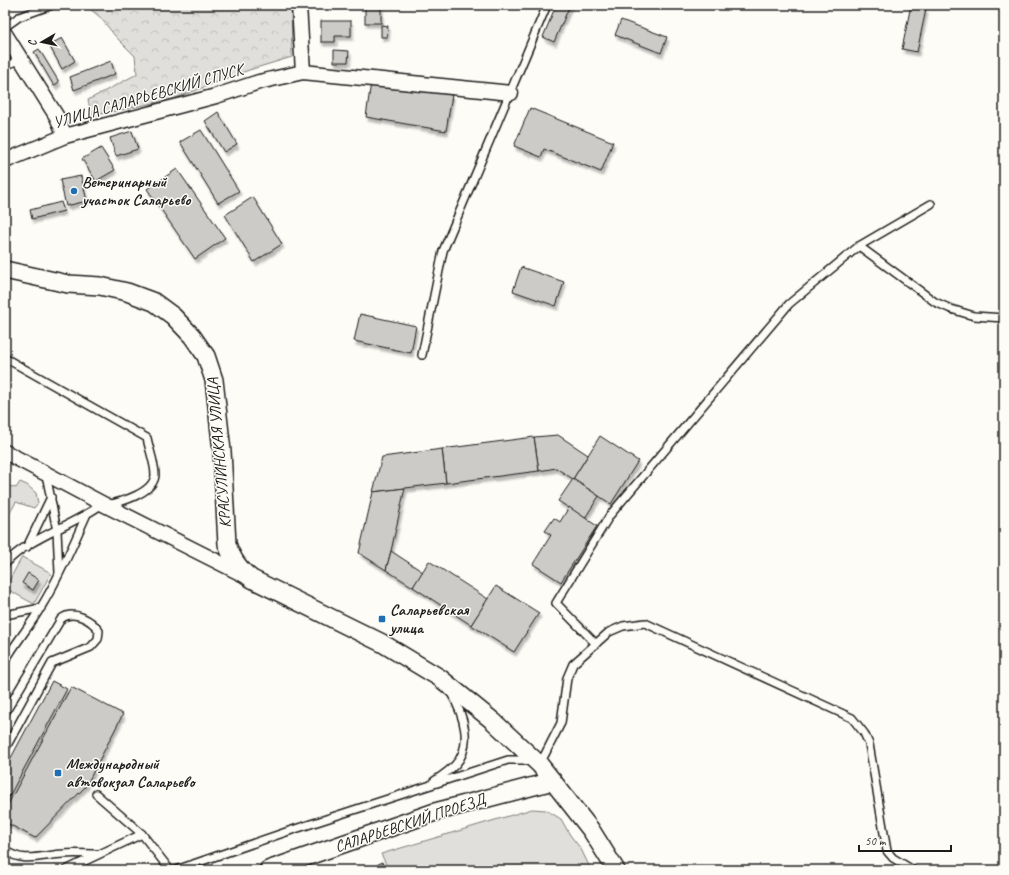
<svg xmlns="http://www.w3.org/2000/svg" width="1009" height="875" viewBox="0 0 1009 875" font-family="Caveat,sans-serif">
	<style>
		.green { fill: #e0dfdb; stroke: #7e7e7c }
		.forest { fill: url(#forest-crowns); stroke: #7e7e7c }
		.building { fill: #cccbc8; stroke: #1c1c1c; filter: url(#shadow) }
		.lines { fill: none; stroke-linecap: round; stroke-linejoin: round }
		.service-casing { stroke: #1c1c1c; stroke-width: 10 }
		.minor-casing { stroke: #1c1c1c; stroke-width: 17 }
		.tertiary-casing { stroke: #1c1c1c; stroke-width: 20 }
		.service { stroke: #fdfcf7; stroke-width: 7 }
		.minor { stroke: #fdfcf7; stroke-width: 14 }
		.tertiary { stroke: #fdfcf7; stroke-width: 17 }
		.poi-dot { fill: #1f6fb2; stroke: #fdfcf7; stroke-width: 1.5 }
		.labels { text-anchor: middle; dominant-baseline: central; stroke-width: 3; stroke-linejoin: round; paint-order: stroke }
		.street-label { font-size: 16px; fill: #1c1c1c; stroke: #fdfcf7 }
		.poi-label { font-size: 16px; font-weight: bold; fill: #1c1c1c; stroke: #fdfcf7; text-anchor: start }
	</style>
	<defs>
		<pattern id="forest-crowns" width="20" height="18" patternUnits="userSpaceOnUse"><rect width="20" height="18" fill="#e0dfdb"/><path d="M2 6a3 3 0 1 1 6 0M12 15a3 3 0 1 1 6 0" fill="none" stroke="#c0bfbb"/></pattern>
		<filter id="shadow"><feDropShadow dx="2" dy="4" stdDeviation="1" flood-color="#0004"/></filter>
	</defs>
	<rect width="100%" height="100%" fill="#fdfcf7"/>
	<filter id="ink" filterUnits="userSpaceOnUse"><feTurbulence type="fractalNoise" baseFrequency=".025" numOctaves="2"/><feDisplacementMap in="SourceGraphic" scale="8" xChannelSelector="R" yChannelSelector="G"/><feConvolveMatrix kernelMatrix="1 2 1 2 8 2 1 2 1" color-interpolation-filters="sRGB"/></filter>
	<g filter="url(#ink)">
		<!-- green -->
		<g class="green">
			<path d="M 20,482 L 27,485 L 36,493 L 38,503 L 34,508 L 16,502 L 5,522 L 6,508 L 5,485 L 16,488 Z"/>
			<path d="M 22,557 L 51,573 L 34,604 L 5,588 Z"/>
			<path d="M 532,809 L 546,810 L 561,819 L 570,835 L 581,849 L 591,870 L 389,870 L 381,854 Z"/>
		</g>
		<!-- forest -->
		<path class="forest" d="M 85,5 L 291,5 L 292,57 L 249,70 L 173,99 L 92,116 L 88,100 L 137,74 L 135,56 L 116,37 L 100,17 Z"/>
		<!-- building -->
		<g class="building">
			<path d="M 556,5 L 570,5 L 554,42 L 543,37 Z"/>
			<path d="M 911,5 L 926,9 L 917,52 L 902,49 Z"/>
			<rect x="365" y="7" width="16" height="16"/>
			<path d="M 621,20 L 667,37 L 661,53 L 615,35 Z"/>
			<path d="M 321,21 L 351,21 L 351,36 L 335,36 L 335,42 L 321,42 Z"/>
			<path d="M 381,25 L 388,26 L 387,37 L 381,37 Z"/>
			<path d="M 62,38 L 75,61 L 62,69 L 49,45 Z"/>
			<path d="M 39,49 L 59,82 L 54,86 L 34,52 Z"/>
			<path d="M 334,50 L 349,51 L 348,62 L 334,62 Z"/>
			<path d="M 111,61 L 115,74 L 74,90 L 70,77 Z"/>
			<path d="M 371,82 L 452,95 L 446,131 L 366,117 Z"/>
			<path d="M 530,108 L 613,142 L 601,172 L 544,149 L 541,157 L 514,146 Z"/>
			<path d="M 218,112 L 237,144 L 224,152 L 205,121 Z"/>
			<path d="M 201,130 L 239,191 L 218,203 L 180,142 Z"/>
			<path d="M 132,131 L 138,149 L 116,156 L 110,138 Z"/>
			<path d="M 101,148 L 115,170 L 96,181 L 82,159 Z"/>
			<path d="M 177,169 L 225,238 L 195,259 L 147,189 Z"/>
			<path d="M 81,176 L 87,201 L 66,206 L 60,180 Z"/>
			<path d="M 253,197 L 282,244 L 254,262 L 225,215 Z"/>
			<path d="M 61,202 L 64,211 L 32,219 L 30,210 Z"/>
			<path d="M 521,267 L 564,282 L 556,306 L 513,291 Z"/>
			<path d="M 360,314 L 416,326 L 411,353 L 354,341 Z"/>
			<path d="M 558,435 L 588,455 L 573,479 L 556,468 L 539,471 L 534,437 Z"/>
			<path d="M 600,436 L 638,461 L 611,504 L 573,479 Z"/>
			<path d="M 534,437 L 539,471 L 446,483 L 442,449 Z"/>
			<path d="M 442,449 L 446,483 L 373,492 L 382,457 Z"/>
			<path d="M 573,479 L 599,496 L 585,518 L 558,501 Z"/>
			<path d="M 405,488 L 391,551 L 386,570 L 359,553 L 373,492 Z"/>
			<path d="M 569,507 L 597,526 L 561,582 L 533,564 L 551,535 L 545,531 L 554,518 L 560,522 Z"/>
			<path d="M 391,551 L 423,572 L 413,587 L 386,570 Z"/>
			<path d="M 429,561 L 488,599 L 471,625 L 413,587 Z"/>
			<path d="M 28,573 L 39,580 L 33,590 L 22,583 Z"/>
			<path d="M 496,586 L 539,613 L 514,652 L 471,625 Z"/>
			<path d="M 52,681 L 67,689 L 5,804 L 5,769 Z"/>
			<path d="M 71,687 L 123,714 L 86,786 L 35,838 L 5,822 L 5,810 Z"/>
			<path d="M 382,862 L 386,870 L 373,870 L 372,868 Z"/>
		</g>
		<g class="lines">
			<!-- service casing -->
			<g class="service-casing">
				<g id="service">
					<path d="M 5,27 L 19,17 L 52,5"/>
					<path d="M 5,66 L 21,59"/>
					<path d="M 859,246 L 935,302 L 951,309 L 974,316 L 1004,318"/>
					<path d="M 422,355 L 443,251 L 547,5"/>
					<path d="M 5,358 L 147,438 C 149,449 155,464 155,475 C 154,493 121,502 107,505"/>
					<path d="M 46,474 L 57,531 L 59,573"/>
					<path d="M 27,547 L 51,497"/>
					<path d="M 5,564 C 29,537 73,526 102,504"/>
					<path d="M 5,615 L 41,608"/>
					<path d="M 596,644 L 556,603 L 610,515 L 789,304 L 859,246 L 931,204"/>
					<path d="M 5,661 C 16,642 30,626 41,607 C 59,578 72,547 86,516"/>
					<path d="M 5,713 L 61,619 C 73,609 92,620 99,631 L 98,639 L 91,647 L 52,663 L 5,749"/>
					<path d="M 540,764 L 561,723 L 567,678 L 573,664 L 609,632 L 623,626 L 645,623 L 852,718 L 864,733 L 869,744 L 887,851 L 893,858 L 913,870"/>
					<path d="M 433,782 C 440,777 448,772 455,765 C 474,745 463,714 451,693"/>
					<path d="M 96,794 L 142,834 L 170,870"/>
					<path d="M 5,850 C 22,864 43,855 63,854 C 74,853 86,854 97,854"/>
					<path d="M 66,870 L 142,834"/>
					<path d="M 176,870 L 289,831 L 508,760 L 523,760 L 530,762"/>
				</g>
			</g>
			<!-- minor casing -->
			<g class="minor-casing">
				<g id="minor">
					<path d="M 299,5 L 303,72"/>
					<path d="M 5,34 L 57,117 L 65,136"/>
					<path d="M 5,161 L 65,136 L 216,96 L 259,82 L 303,72 L 511,93"/>
					<path d="M 5,452 L 105,505 L 246,576"/>
				</g>
			</g>
			<!-- tertiary casing -->
			<g class="tertiary-casing">
				<g id="tertiary">
					<path d="M 5,270 L 68,284 L 100,286 L 127,292 L 154,302 L 173,316 L 192,336 L 206,356 L 214,380 L 222,451 L 227,544 C 232,559 239,569 252,579 L 382,643 L 440,678 L 493,721 L 540,765 L 591,830 L 616,870"/>
					<path d="M 268,870 L 435,812 L 553,781"/>
				</g>
			</g>
			<!-- service -->
			<use href="#service" class="service"/>
			<!-- minor -->
			<use href="#minor" class="minor"/>
			<!-- tertiary -->
			<use href="#tertiary" class="tertiary"/>
		</g>
	</g>
	<!-- markers -->
	<g class="poi-dot">
		<circle cx="74" cy="191" r="4"/>
		<rect x="378" y="615" width="8" height="8" rx="2"/>
		<rect x="54" y="769" width="8" height="8" rx="2"/>
	</g>
	<g class="labels">
		<!-- street labels -->
		<g class="street-label">
			<text transform="translate(148 96) rotate(-16)">УЛИЦА САЛАРЬЕВСКИЙ СПУСК</text>
			<text transform="translate(219 453) rotate(-95)">КРАСУЛИНСКАЯ УЛИЦА</text>
			<text transform="translate(410 823) rotate(-18)">САЛАРЬЕВСКИЙ ПРОЕЗД</text>
		</g>
		<!-- poi labels -->
		<g class="poi-label">
			<text x="82" y="182">Ветеринарный<tspan x="82" dy="18">участок Саларьево</tspan></text>
			<text x="390" y="610">Саларьевская<tspan x="390" dy="18">улица</tspan></text>
			<text x="66" y="764">Международный<tspan x="66" dy="18">автовокзал Саларьево</tspan></text>
		</g>
	</g>
	<!-- margin -->
	<rect width="1009" height="875" fill="none" stroke="#fdfcf7" stroke-width="20"/>
	<rect x="10" y="10" width="989" height="855" fill="none" stroke="#1c1c1c" stroke-width="1.5" filter="url(#ink)"/>
	<!-- north arrow -->
	<g transform="translate(42 42) rotate(261)" stroke="#fdfcf7" stroke-width="3" paint-order="stroke">
	<path d="M0-3L7 15L0 10L-7 15Z" fill="#1c1c1c"/>
	<text y="-6" font-size="11" font-weight="bold" text-anchor="middle" fill="#1c1c1c">С</text>
	</g>
	<!-- scale -->
	<path d="M859 845v6h92v-6" fill="none" stroke="#1c1c1c" stroke-width="2"/>
	<text x="865" y="845" font-size="12" fill="#1c1c1c" stroke="#fdfcf7" stroke-width="3" paint-order="stroke">50 m</text>
</svg>
